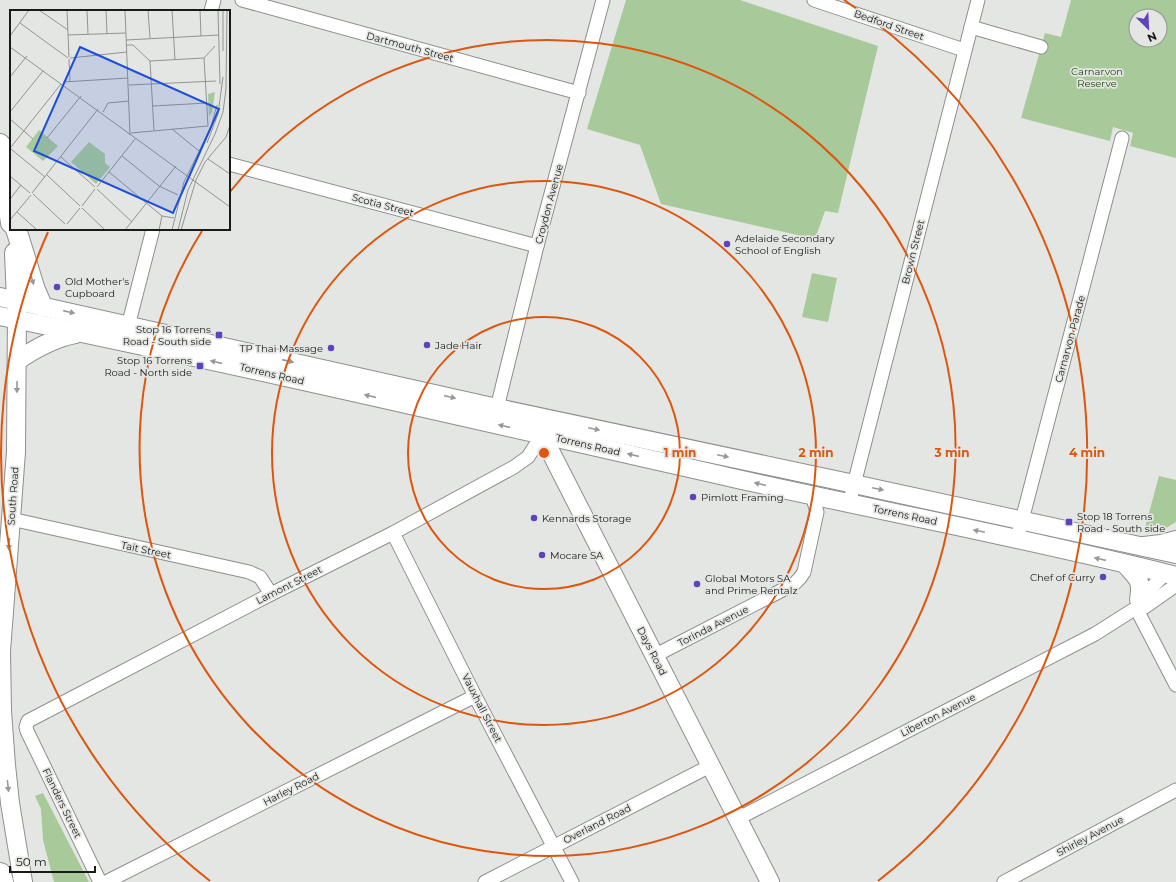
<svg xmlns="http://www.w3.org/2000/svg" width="1176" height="882" viewBox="0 0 1176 882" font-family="Montserrat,sans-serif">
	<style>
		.green { fill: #a8ca9a; fill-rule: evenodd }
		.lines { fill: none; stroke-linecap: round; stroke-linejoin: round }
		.minor-casing { stroke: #8d8f8c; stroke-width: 15 }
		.tertiary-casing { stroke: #8d8f8c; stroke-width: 18 }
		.secondary-casing { stroke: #8d8f8c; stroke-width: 20 }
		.primary-casing { stroke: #8d8f8c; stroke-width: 22 }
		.motorway-casing { stroke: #8d8f8c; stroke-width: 24 }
		.minor { stroke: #fff; stroke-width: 13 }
		.tertiary { stroke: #fff; stroke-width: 16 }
		.secondary { stroke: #fff; stroke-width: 18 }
		.primary { stroke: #fff; stroke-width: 20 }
		.motorway { stroke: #fff; stroke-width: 22 }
		.oneway { fill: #989898 }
		.ring { fill: none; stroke: #de560d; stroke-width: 2 }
		.poi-dot { fill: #5d44bc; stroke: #e4e6e3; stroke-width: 1.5 }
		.labels { text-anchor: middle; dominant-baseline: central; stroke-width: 3.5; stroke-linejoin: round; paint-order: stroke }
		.street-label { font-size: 10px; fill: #1a1a19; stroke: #e4e6e3 }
		.park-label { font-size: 10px; fill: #173f00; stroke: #e4e6e3 }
		.poi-label { font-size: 10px; fill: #1a1a19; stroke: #e4e6e3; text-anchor: start }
		.inset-road { fill: none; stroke: #939492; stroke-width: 1 }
		.view { fill: #1d4ed8; fill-opacity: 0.15; stroke: #1d4ed8; stroke-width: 2 }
		.inset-edge { fill: none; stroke: #1a1a19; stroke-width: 2 }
		.centre { fill: #de560d; stroke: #e4e6e3; stroke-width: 2 }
		.ring-label { font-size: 12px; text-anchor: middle; font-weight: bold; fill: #de560d; stroke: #e4e6e3; stroke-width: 3.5; stroke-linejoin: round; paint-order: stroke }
	</style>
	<rect width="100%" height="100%" fill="#e4e6e3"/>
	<!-- green -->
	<g class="green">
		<path d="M 626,0 L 740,0 L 878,46 L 838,213 L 825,211 L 815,239 L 661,204 L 640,145 L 587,129 Z"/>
		<path d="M 1071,0 L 1176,0 L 1176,158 L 1130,146 L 1133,133 L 1113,127 L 1110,141 L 1021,118 L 1045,33 L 1061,37 ZM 1136,16 L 1160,16 L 1160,40 L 1136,40 Z"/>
		<path d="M 812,273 L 837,278 L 828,322 L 802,317 Z"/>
		<path d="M 1159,476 L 1176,480 L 1176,522 L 1161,531 L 1144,531 Z"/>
		<path d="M 43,793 L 89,882 L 54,882 L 43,840 L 41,809 L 35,796 Z"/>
	</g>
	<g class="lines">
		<!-- minor casing -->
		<g class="minor-casing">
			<g id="minor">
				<path d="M 242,0 L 579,93"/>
				<path d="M 814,0 L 964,50"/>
				<path d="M 211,11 L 214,0"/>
				<path d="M 971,27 L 1041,47"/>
				<path d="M 229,164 L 537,246"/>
				<path d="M 126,334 L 153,229"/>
				<path d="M 497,408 L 537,246 L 603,0"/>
				<path d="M 849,504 L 978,0"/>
				<path d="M 11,519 L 249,572 L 260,577 L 271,594"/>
				<path d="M 393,533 L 475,696 L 572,882"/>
				<path d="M 1017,539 L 1122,138"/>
				<path d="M 1138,603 L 1139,600 L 1165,574"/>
				<path d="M 1136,608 L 1176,685"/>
				<path d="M 654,656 L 794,584 L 800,578 L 804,572 L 817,512 L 812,495"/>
				<path d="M 737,819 L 1095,634 L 1136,608 L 1145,607 L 1176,585"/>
				<path d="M 100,882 L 27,731 L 26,727 L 28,721 L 271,594 L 393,533 L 514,467 L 528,457 L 542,435"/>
				<path d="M 106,882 L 475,696"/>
				<path d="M 485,882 L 710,766"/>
				<path d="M 1004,882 L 1176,790"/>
			</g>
		</g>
		<!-- tertiary casing -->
		<g class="tertiary-casing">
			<path id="tertiary" d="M 1144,545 L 1161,543 L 1176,539"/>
		</g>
		<!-- secondary casing -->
		<g class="secondary-casing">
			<g id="secondary">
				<path d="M 0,297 L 497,408 L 854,484 L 1176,554"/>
				<path d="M 17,309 L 16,452 L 1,651 L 2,711 L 6,765 L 10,803 L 23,882"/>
				<path d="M 0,316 C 245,366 489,423 733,478 C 880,511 1030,539 1176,576"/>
				<path d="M 17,361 C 36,348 54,338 76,334"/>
				<path d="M 544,428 L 542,435 L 770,882"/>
				<path d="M 1126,565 C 1139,580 1142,580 1139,600"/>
			</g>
		</g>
		<!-- primary casing -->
		<g class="primary-casing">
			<g id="primary">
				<path d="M 0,144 L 11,223"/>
				<path d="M 16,229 L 35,290 L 42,306"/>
				<path d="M 15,253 L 17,300"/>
			</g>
		</g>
		<!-- motorway casing -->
		<g class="motorway-casing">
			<path id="motorway" d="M 0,874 L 2,882"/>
		</g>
		<!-- minor -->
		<use href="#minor" class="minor"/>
		<!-- tertiary -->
		<use href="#tertiary" class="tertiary"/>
		<!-- secondary -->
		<use href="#secondary" class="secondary"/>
		<!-- primary -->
		<use href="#primary" class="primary"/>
		<!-- motorway -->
		<use href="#motorway" class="motorway"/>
	</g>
	<!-- one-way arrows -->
	<defs><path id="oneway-solid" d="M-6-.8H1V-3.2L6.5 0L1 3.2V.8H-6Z"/></defs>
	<g class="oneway">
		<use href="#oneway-solid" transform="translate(32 279) rotate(74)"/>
		<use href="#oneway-solid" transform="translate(69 312) rotate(13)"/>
		<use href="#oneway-solid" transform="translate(288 361) rotate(13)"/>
		<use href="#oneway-solid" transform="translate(216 362) rotate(-167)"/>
		<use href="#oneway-solid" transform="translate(17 387) rotate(91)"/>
		<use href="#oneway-solid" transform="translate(370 396) rotate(-167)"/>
		<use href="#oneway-solid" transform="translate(450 397) rotate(13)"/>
		<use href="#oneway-solid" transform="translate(504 426) rotate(-167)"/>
		<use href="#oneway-solid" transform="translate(594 429) rotate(12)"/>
		<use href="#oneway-solid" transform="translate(633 455) rotate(-167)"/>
		<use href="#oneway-solid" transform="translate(723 456) rotate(12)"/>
		<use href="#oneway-solid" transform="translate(760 484) rotate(-167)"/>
		<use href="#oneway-solid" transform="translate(878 489) rotate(12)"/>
		<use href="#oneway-solid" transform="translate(979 531) rotate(-168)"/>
		<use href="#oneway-solid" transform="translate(9 544) rotate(95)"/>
		<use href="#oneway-solid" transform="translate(1100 559) rotate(-167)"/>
		<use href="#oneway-solid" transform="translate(8 786) rotate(84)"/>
	</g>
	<!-- distance rings -->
	<g class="ring">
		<circle cx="544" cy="453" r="136"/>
		<circle cx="544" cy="453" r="272"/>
		<path d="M229 193A408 408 0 1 1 202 231"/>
		<path d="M210 881A543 543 0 0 1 48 232M844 0A543 543 0 0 1 878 881"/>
	</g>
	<!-- markers -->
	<g class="poi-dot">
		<circle cx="727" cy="244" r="4"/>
		<circle cx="57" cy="287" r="4"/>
		<rect x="215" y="331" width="8" height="8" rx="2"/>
		<circle cx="427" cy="345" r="4"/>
		<circle cx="331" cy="348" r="4"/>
		<rect x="196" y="362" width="8" height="8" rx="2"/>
		<circle cx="693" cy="497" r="4"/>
		<circle cx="534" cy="518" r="4"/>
		<rect x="1065" y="518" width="8" height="8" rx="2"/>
		<circle cx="542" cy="555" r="4"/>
		<circle cx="1103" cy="577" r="4"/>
		<circle cx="697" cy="584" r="4"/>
	</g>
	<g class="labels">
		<!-- street labels -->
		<g class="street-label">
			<text transform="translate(889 25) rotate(19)">Bedford Street</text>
			<text transform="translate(410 47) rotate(15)">Dartmouth Street</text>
			<text transform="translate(549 204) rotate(-75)">Croydon Avenue</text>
			<text transform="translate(383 205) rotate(15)">Scotia Street</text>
			<text transform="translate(913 252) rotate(-76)">Brown Street</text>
			<text transform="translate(1070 339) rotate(-75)">Carnarvon Parade</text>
			<text transform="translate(272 374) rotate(13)">Torrens Road</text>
			<text transform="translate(588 445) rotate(13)">Torrens Road</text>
			<text transform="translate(13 496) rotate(-86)">South Road</text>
			<text transform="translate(905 515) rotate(12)">Torrens Road</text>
			<text transform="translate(146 550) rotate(12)">Tait Street</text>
			<text transform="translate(289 585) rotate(-27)">Lamont Street</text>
			<text transform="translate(713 626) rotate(-27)">Torinda Avenue</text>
			<text transform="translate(652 651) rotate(63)">Days Road</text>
			<text transform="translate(482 708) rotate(63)">Vauxhall Street</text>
			<text transform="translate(938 715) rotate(-27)">Liberton Avenue</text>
			<text transform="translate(291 789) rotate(-27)">Harley Road</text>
			<text transform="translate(62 803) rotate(64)">Flanders Street</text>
			<text transform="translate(597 824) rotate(-27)">Overland Road</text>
			<text transform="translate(1090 836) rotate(-28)">Shirley Avenue</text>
		</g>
		<!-- park labels -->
		<g class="park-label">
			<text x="1097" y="71">Carnarvon<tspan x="1097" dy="12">Reserve</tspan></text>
		</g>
		<!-- poi labels -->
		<g class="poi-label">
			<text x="735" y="238">Adelaide Secondary<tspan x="735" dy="12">School of English</tspan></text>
			<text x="65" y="281">Old Mother's<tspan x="65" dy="12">Cupboard</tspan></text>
			<text x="211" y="329" text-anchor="end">Stop 16 Torrens<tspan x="211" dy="12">Road - South side</tspan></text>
			<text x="435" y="345">Jade Hair</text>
			<text x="323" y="348" text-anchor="end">TP Thai Massage</text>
			<text x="192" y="360" text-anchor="end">Stop 16 Torrens<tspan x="192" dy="12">Road - North side</tspan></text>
			<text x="701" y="497">Pimlott Framing</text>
			<text x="1077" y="516">Stop 18 Torrens<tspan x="1077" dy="12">Road - South side</tspan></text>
			<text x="542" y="518">Kennards Storage</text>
			<text x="550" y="555">Mocare SA</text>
			<text x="1095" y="577" text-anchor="end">Chef of Curry</text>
			<text x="705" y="578">Global Motors SA<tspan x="705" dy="12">and Prime Rentalz</tspan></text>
		</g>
	</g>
	<!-- overview -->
	<g transform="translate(10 10)">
		<rect width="220" height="220" fill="#e4e6e3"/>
		<path d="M 205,82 L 202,102 L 199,107 L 198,84 ZM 29,120 L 48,136 L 33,151 L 16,137 ZM 79,132 L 95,144 L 95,153 L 100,157 L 86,174 L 61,152 Z" fill="#a8ca9a"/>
		<path class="inset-road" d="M 29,0 L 58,20M 57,0 L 59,47M 77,0 L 78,24M 96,0 L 97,24M 115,0 L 120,125M 138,0 L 140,28M 162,0 L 165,50M 190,0 L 191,26M 208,0 L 210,74M 213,0 L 213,41M 220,0 L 220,80M 10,13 L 58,48M 58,25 L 116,23M 0,26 L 19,0M 116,30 L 209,25M 117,35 L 123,35 L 140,51 L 194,48 L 205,36M 0,37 L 220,197M 60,48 L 117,42M 59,49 L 60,72M 140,51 L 144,120M 0,67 L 17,46M 53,72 L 118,68M 119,75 L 206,71M 143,96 L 197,93M 0,102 L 33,61M 93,102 L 98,93 L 119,91M 0,109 L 23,129M 202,113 L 207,95M 162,119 L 189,141M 121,123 L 198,116 L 194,48M 37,128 L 71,86M 197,133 L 208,104 L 213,67M 1,137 L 51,74M 1,139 L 35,167M 112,146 L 149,176 L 168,185M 51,147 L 85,177M 198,149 L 220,164M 99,162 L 152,206 L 164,208M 37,165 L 70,196M 0,166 L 20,183M 87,177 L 125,129M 87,179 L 122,212M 22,183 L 88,99M 23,184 L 55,214M 0,189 L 11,175M 72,196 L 85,179M 72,198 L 95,220M 7,202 L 27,220M 0,210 L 21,185M 57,214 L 70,198M 115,220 L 166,156M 149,220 L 152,206M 162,220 L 174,172 L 198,123M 168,220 L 178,180 L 205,124 L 213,102 L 216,79 L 217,0M 171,220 L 186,170 L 195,152 L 216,127 L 220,115"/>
		<path class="view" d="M 70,37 L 209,99 L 163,203 L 24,141 Z"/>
		<rect width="220" height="220" class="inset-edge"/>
	</g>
	<circle cx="544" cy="453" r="6" class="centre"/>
	<g class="ring-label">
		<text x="680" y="457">1 min</text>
		<text x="816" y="457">2 min</text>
		<text x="952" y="457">3 min</text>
		<text x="1087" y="457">4 min</text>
	</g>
	<!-- north arrow -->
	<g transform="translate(1148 28) rotate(156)"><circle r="19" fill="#e4e6e3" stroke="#939492"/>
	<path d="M0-3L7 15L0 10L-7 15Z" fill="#5d44bc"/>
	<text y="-6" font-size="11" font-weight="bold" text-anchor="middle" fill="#1a1a19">N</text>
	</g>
	<!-- scale -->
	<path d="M10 866v6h85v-6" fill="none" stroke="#1a1a19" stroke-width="2"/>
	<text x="16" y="866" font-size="12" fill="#1a1a19" stroke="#e4e6e3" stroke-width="3" paint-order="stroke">50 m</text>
</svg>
